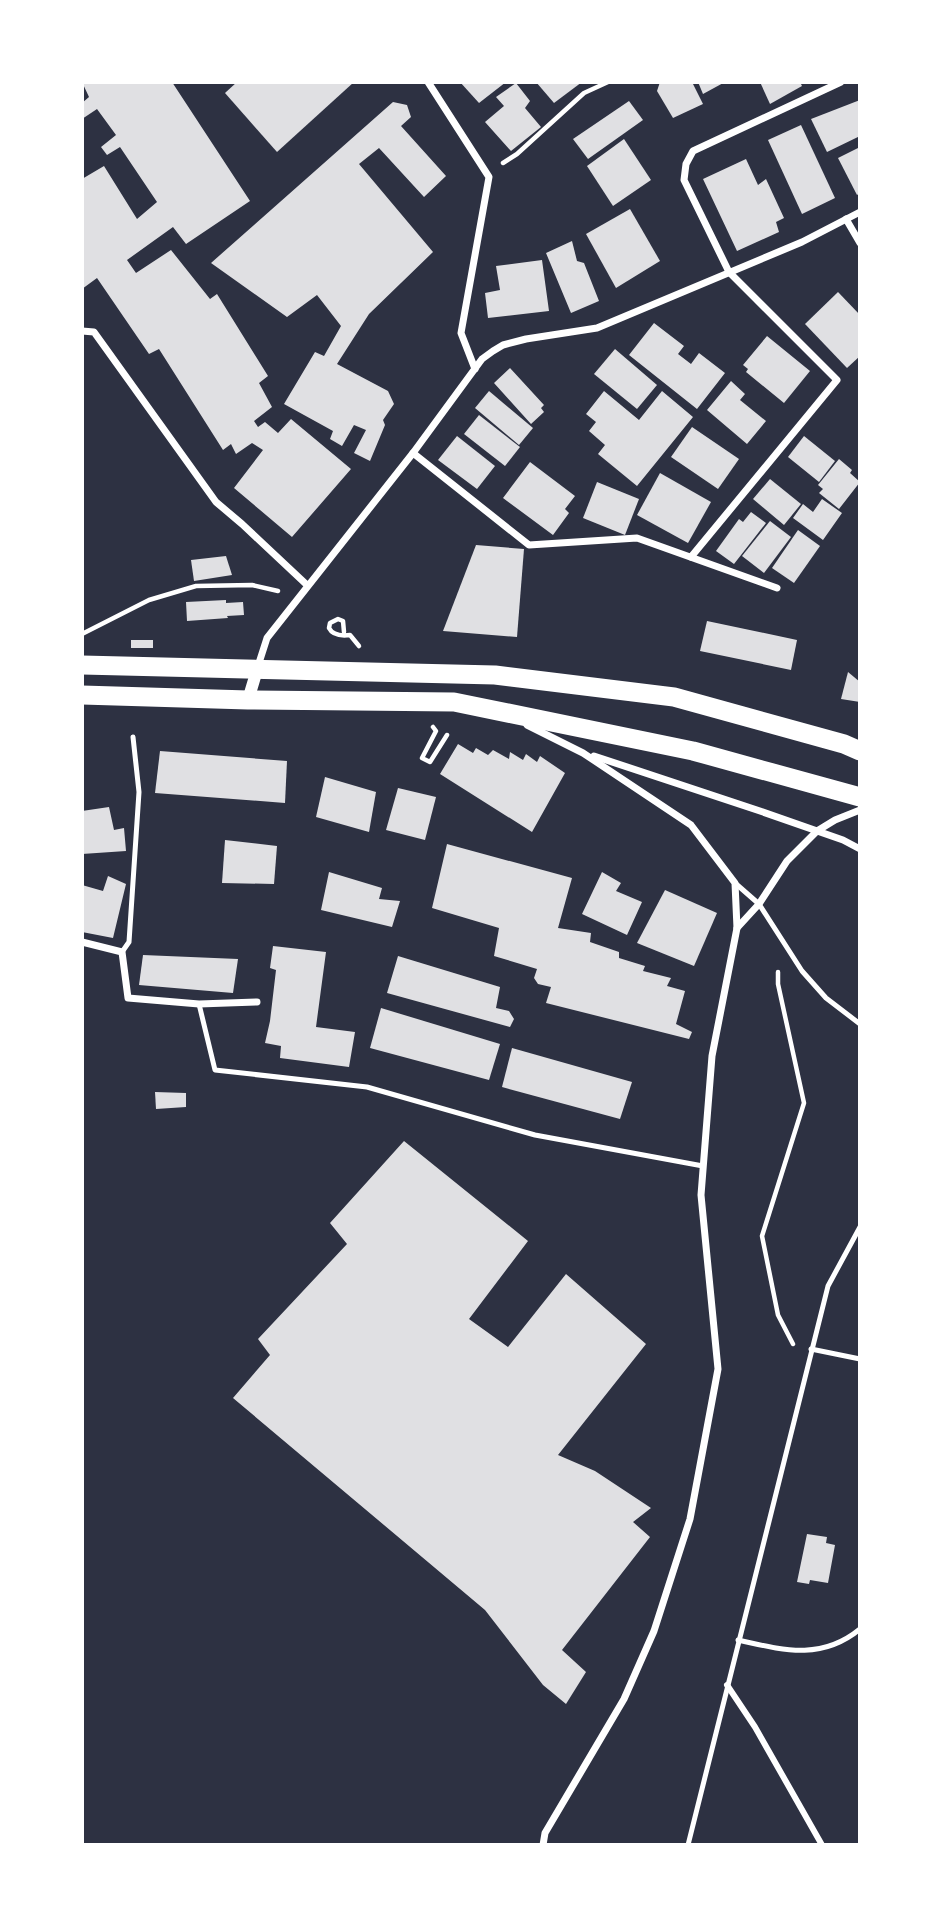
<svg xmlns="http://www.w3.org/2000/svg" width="942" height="1927" viewBox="0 0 942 1927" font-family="'Varela Round',sans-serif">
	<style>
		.building { fill: #e0e0e3 }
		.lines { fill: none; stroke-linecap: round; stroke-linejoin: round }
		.path { stroke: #fff; stroke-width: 4.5 }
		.service { stroke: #fff; stroke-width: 5 }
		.pedestrian { stroke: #fff; stroke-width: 6 }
		.minor { stroke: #fff; stroke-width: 7 }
		.tertiary { stroke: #fff; stroke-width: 12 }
		.trunk { stroke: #fff; stroke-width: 19 }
	</style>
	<rect width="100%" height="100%" fill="#2d3142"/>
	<!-- building -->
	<g class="building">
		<path d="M 82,82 L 172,82 L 250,201 L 186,244 L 173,227 L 127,260 L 136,273 L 171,250 L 210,299 L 217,294 L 268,376 L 259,383 L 272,407 L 254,421 L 258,427 L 265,422 L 278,433 L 291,419 L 351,469 L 292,537 L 234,488 L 263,450 L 252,443 L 236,454 L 231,444 L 223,450 L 159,349 L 149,354 L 97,278 L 82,289 L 82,179 L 104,166 L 137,219 L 157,202 L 120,147 L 107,155 L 101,147 L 116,135 L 97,109 L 82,119 L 82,103 L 89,97 Z"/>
		<path d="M 237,82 L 354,82 L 277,152 L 225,93 Z"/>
		<path d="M 460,82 L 506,82 L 479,103 Z"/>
		<path d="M 536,82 L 582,82 L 554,103 Z"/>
		<path d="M 660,82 L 692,82 L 703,104 L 673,118 L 657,91 Z"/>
		<path d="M 698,82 L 725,82 L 703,94 Z"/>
		<path d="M 760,82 L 800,82 L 802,86 L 770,104 Z"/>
		<path d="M 516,83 L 530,101 L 525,108 L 541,127 L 511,151 L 485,122 L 504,106 L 496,97 Z"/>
		<path d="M 860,100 L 860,136 L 827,152 L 811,119 Z"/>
		<path d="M 629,101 L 643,120 L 588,159 L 573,139 Z"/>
		<path d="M 393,102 L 407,105 L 411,117 L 401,126 L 446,176 L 424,197 L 379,148 L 359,164 L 433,252 L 369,314 L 337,364 L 388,391 L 394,404 L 383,420 L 385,425 L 370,461 L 354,453 L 366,430 L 354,425 L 342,446 L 330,439 L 333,431 L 284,404 L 315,352 L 324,356 L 341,326 L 317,295 L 287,317 L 211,263 Z"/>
		<path d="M 801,125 L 835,198 L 802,214 L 768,140 Z"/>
		<path d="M 624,139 L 651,180 L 613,206 L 587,166 Z"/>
		<path d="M 860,147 L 860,193 L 857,195 L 838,158 Z"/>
		<path d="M 746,159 L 758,185 L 766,179 L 784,218 L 776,222 L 779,232 L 737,251 L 703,179 Z"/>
		<path d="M 630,209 L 660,261 L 616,288 L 586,234 Z"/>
		<path d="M 572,241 L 577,261 L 584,263 L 599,301 L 571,313 L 546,253 Z"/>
		<path d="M 542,260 L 549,311 L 488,318 L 485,293 L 500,290 L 496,266 Z"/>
		<path d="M 838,292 L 860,315 L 860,356 L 847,368 L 805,324 Z"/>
		<path d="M 654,323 L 684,346 L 678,354 L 691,364 L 699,353 L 725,373 L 697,409 L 629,355 Z"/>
		<path d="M 767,336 L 810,371 L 784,403 L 746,372 L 748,369 L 743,365 Z"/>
		<path d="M 615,349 L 657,385 L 637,409 L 594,374 Z"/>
		<path d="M 510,368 L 544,405 L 541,408 L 544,412 L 531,424 L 494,383 Z"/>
		<path d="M 731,381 L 745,394 L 740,400 L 766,421 L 747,444 L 707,410 Z"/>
		<path d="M 489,391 L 533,428 L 519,445 L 475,408 Z"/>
		<path d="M 604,391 L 639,420 L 662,391 L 693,417 L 637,486 L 598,454 L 605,445 L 589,431 L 596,422 L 586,414 Z"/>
		<path d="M 479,415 L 520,447 L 505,466 L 464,434 Z"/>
		<path d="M 692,427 L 739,459 L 718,489 L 671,457 Z"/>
		<path d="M 457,436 L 495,466 L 477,489 L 438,460 Z"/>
		<path d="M 804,436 L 835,461 L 819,482 L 788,457 Z"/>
		<path d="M 839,459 L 852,470 L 850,473 L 860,482 L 839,509 L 819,493 L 823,489 L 818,485 Z"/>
		<path d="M 530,462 L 575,496 L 565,509 L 569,513 L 553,535 L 503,498 Z"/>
		<path d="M 660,473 L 711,502 L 688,543 L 637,515 Z"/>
		<path d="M 770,479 L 801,504 L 784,525 L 753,499 Z"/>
		<path d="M 597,482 L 639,499 L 625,535 L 583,518 Z"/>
		<path d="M 822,499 L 842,513 L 823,540 L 793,518 L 803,504 L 813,512 Z"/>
		<path d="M 751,512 L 766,523 L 734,564 L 716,551 L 739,519 L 743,522 Z"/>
		<path d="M 770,521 L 791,537 L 764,573 L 742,556 Z"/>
		<path d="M 798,530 L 820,546 L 794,583 L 772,568 Z"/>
		<path d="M 476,545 L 524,549 L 517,637 L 443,631 Z"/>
		<path d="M 226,556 L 232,575 L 194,581 L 191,560 Z"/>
		<path d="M 226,600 L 226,603 L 243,602 L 244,615 L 227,616 L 228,618 L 187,621 L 186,602 Z"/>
		<path d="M 707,621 L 797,640 L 791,670 L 700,651 Z"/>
		<rect x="131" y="640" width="22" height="8"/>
		<path d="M 848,672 L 860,682 L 860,702 L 841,699 Z"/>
		<path d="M 458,744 L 473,753 L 476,748 L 488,755 L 493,750 L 509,759 L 510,752 L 523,760 L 526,754 L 537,762 L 540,756 L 565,773 L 532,832 L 440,774 Z"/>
		<path d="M 160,751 L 287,761 L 285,803 L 155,793 Z"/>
		<path d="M 325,777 L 376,792 L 369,832 L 316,817 Z"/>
		<path d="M 398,788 L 436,797 L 425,840 L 386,830 Z"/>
		<path d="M 109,807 L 114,830 L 124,828 L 126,851 L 82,854 L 82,811 Z"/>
		<path d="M 225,840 L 277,846 L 274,884 L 222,883 Z"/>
		<path d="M 447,844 L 572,878 L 558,928 L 591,933 L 590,942 L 619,952 L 619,958 L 645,966 L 643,971 L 671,978 L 667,986 L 685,991 L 676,1024 L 692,1032 L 689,1039 L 546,1003 L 551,987 L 538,984 L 534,978 L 537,969 L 494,956 L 499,928 L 432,908 Z"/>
		<path d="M 329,872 L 382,888 L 379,899 L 400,901 L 392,927 L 321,910 Z"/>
		<path d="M 602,872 L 621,883 L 616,891 L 642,902 L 627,935 L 582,914 Z"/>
		<path d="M 108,876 L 126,884 L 113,938 L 82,932 L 82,885 L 103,891 Z"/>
		<path d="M 665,890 L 717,913 L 694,966 L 637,943 Z"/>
		<path d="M 273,946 L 326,952 L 316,1027 L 355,1032 L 349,1067 L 280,1058 L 281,1046 L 265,1043 L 270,1021 L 276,970 L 270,968 Z"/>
		<path d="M 143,955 L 238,959 L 233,993 L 139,985 Z"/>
		<path d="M 398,956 L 500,987 L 496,1008 L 509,1011 L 514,1019 L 510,1027 L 387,993 Z"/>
		<path d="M 381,1008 L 500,1044 L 489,1080 L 370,1048 Z"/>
		<path d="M 512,1048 L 632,1082 L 620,1119 L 502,1087 Z"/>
		<path d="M 155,1092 L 186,1093 L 186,1107 L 156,1109 Z"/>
		<path d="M 404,1141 L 528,1241 L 469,1319 L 508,1347 L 566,1274 L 646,1344 L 558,1455 L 595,1471 L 651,1508 L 633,1522 L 650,1537 L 562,1650 L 586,1672 L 566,1704 L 543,1685 L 485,1610 L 233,1398 L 270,1355 L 258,1339 L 347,1244 L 330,1223 Z"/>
		<path d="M 807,1534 L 827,1537 L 826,1543 L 835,1545 L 828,1583 L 810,1580 L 809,1584 L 797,1582 Z"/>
	</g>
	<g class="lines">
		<!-- path -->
		<g class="path">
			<path d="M 503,163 L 517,154 L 584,93 L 608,82"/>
			<path d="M 344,632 L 343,621 L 338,619 L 330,623 L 329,628 C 333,636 342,636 350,635 L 359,646"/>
			<path d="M 82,634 L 149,600 L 196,586 L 252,585 L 278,591"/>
			<path d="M 433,727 L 436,731 L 422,758 L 430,762 L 447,735"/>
			<path d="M 778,972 L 778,984 L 804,1103 L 762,1236 L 778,1315 L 793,1344"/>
		</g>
		<!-- service -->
		<g class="service">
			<path d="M 735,883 L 759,904 L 802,971 L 826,998 L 860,1024"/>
			<path d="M 122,952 L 129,942 L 139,792 L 133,737"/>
			<path d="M 199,1004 L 215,1070 L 367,1087 L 535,1135 L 703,1166"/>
			<path d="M 811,1349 L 860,1359"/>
			<path d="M 738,1640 C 783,1650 821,1661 860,1629"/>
			<path d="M 688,1845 L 828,1286 L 860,1227"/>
		</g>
		<!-- pedestrian -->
		<path class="pedestrian" d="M 727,1685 L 755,1727 L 822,1845"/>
		<!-- minor -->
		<g class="minor">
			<path d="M 428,82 L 489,177 L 461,333 L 475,369"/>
			<path d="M 846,219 L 860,243"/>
			<path d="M 82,331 L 94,332 L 216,502 L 242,524 L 307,585"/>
			<path d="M 413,453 L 529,545 L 637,538 L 777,588"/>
			<path d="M 691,557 L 837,380 L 729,272 L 684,180 L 686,164 L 693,151 L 841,82"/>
			<path d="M 258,666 L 267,638 L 413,453 L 482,359 L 493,351 L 503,345 L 526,339 L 597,328 L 802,242 L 860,212"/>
			<path d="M 527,725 L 583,753 L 691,825 L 735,883 L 737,928 L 712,1056 L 701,1195 L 718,1369 L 690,1519 L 654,1631 L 624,1699 L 545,1833 L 543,1845"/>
			<path d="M 594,756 L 760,811 L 843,840 L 860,849"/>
			<path d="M 737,928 L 759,904 L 787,861 L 817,831 L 835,820 L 860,810"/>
			<path d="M 82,942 L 122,952 L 128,998 L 199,1004 L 257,1002"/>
		</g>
		<!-- tertiary -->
		<path class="tertiary" d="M 248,700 L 257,670"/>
		<!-- trunk -->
		<g class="trunk">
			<path d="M 82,665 L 495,675 L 674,697 L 844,744 L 860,751"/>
			<path d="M 82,695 L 248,700 L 454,702 L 693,751 L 860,797"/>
		</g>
	</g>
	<!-- border -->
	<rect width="942" height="1927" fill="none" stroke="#ffffff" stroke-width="168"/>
</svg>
